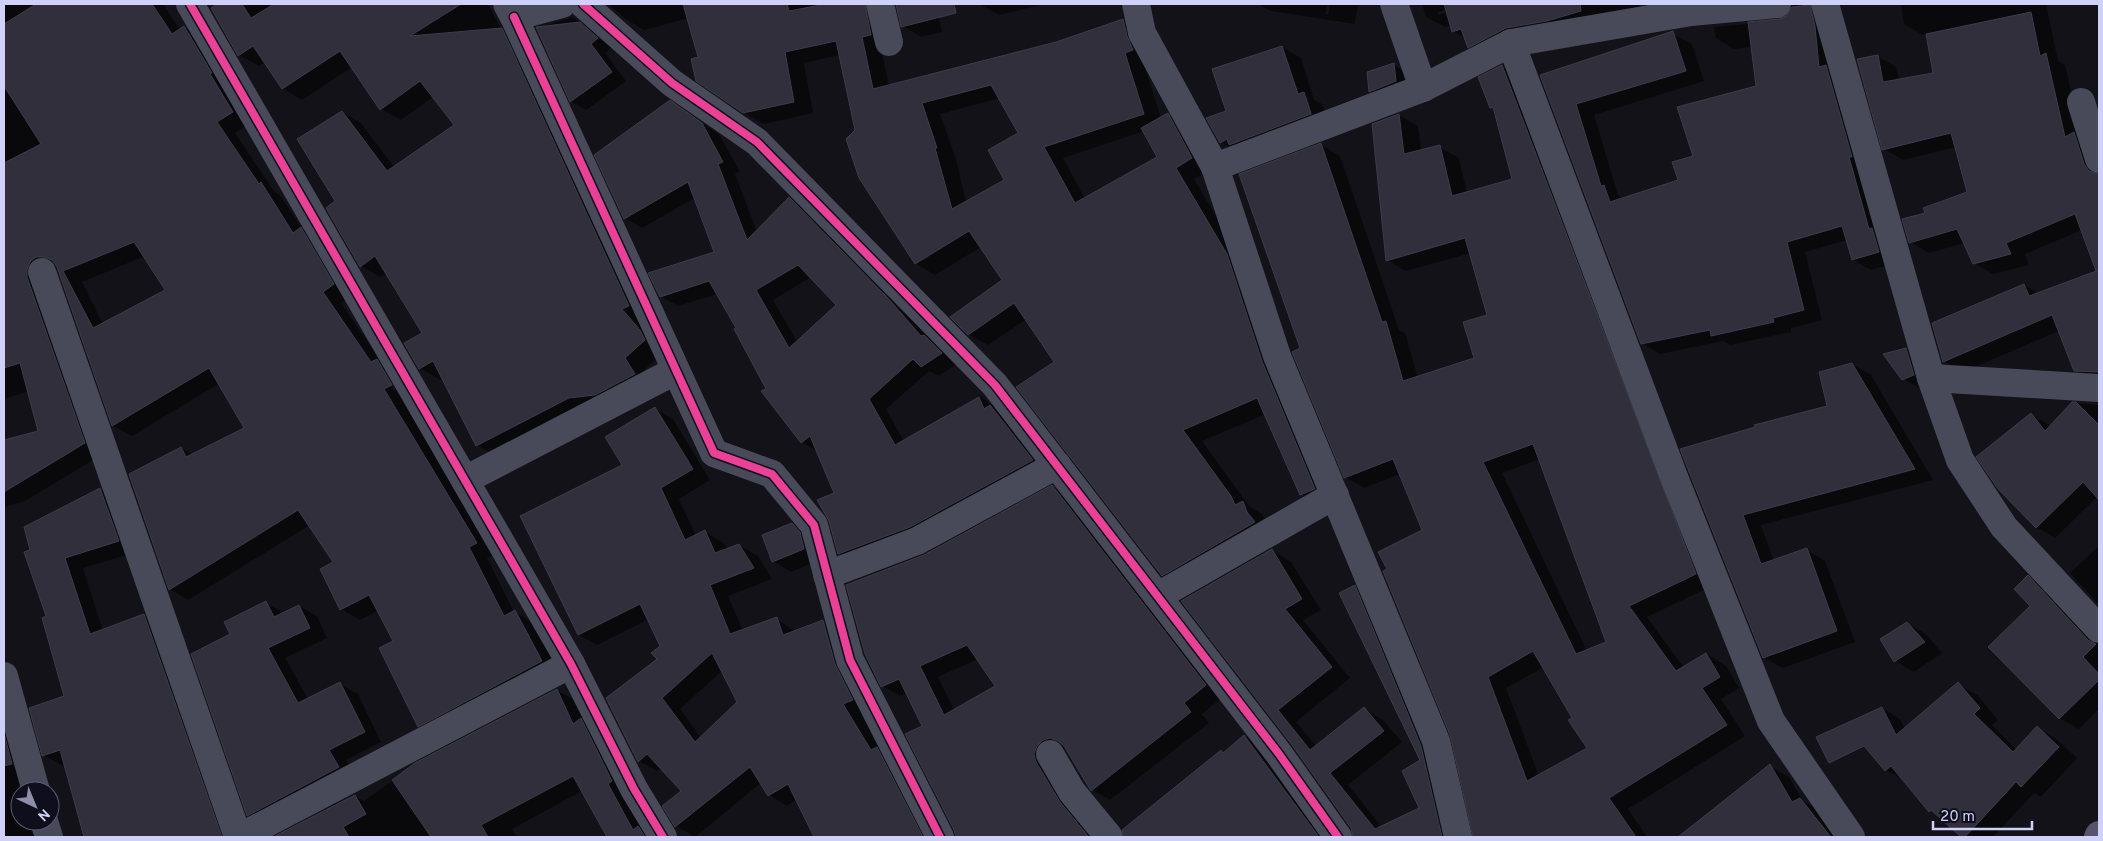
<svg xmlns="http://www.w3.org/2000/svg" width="2103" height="841" viewBox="0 0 2103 841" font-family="Overpass,sans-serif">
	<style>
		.shadow { fill: #0007; fill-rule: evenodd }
		.building { fill: #302f3b; stroke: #3c3c4b; fill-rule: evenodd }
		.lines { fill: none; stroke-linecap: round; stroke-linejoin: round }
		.street { stroke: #484959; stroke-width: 28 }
		.primary { stroke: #59536a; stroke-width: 28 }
		.cycleway-casing { stroke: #0e0e1c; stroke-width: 11 }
		.cycleway { stroke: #ea4096; stroke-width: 8 }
	</style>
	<rect width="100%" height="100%" fill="#121218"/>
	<!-- shadow -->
	<g class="shadow">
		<path d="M 4,4 L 163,4 L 180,30 L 184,27 L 203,38 L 251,123 L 235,133 L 274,191 L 280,195 L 302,229 L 320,239 L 352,295 L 341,303 L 383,364 L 410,396 L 402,400 L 495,554 L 487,558 L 514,612 L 534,623 L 560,672 L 437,737 L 419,726 L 394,642 L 379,610 L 360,620 L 341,609 L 335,563 L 310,525 L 188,600 L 170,589 L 181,448 L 193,455 L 246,428 L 220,383 L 132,436 L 113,426 L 58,267 L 49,272 L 103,454 L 25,501 L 4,507 L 4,441 L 40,432 L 29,391 L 4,399 ZM 145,256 L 167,291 L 103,324 L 82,282 ZM 380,367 L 383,367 L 396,389 L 394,391 Z"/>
		<path d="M 215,4 L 488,4 L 533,90 L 664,352 L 644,370 L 653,386 L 497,456 L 477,445 L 443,378 L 440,380 L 420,368 L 423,334 L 387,273 L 380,277 L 361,266 L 337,201 L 342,112 L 361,123 L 394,167 L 456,125 L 433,97 L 401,120 L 381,109 L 352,67 L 302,100 L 282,88 L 265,62 L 259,66 L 239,55 Z"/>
		<path d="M 608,4 L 876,4 L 881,48 L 889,86 L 1057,43 L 1123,21 L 1142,32 L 1144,64 L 1161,118 L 1168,114 L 1187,126 L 1211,170 L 1194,179 L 1246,266 L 1334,500 L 1321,505 L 1301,494 L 1266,414 L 1202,441 L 1249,506 L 1262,514 L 1267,525 L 1182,586 L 1162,575 L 1056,362 L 1027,319 L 988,345 L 968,334 L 1004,281 L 981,247 L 935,275 L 915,263 L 856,130 L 840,55 L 804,63 L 813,113 L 764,124 L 744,112 L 700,58 L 689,18 L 644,30 L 624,18 ZM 1000,98 L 1020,133 L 1006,181 L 966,202 L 956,159 L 940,114 ZM 1144,131 L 1159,157 L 1085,199 L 1063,158 Z"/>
		<path d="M 897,4 L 936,4 L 942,32 L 921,37 L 903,26 Z"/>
		<path d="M 982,4 L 1045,4 L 999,15 L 983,6 Z"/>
		<path d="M 1258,4 L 1327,4 L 1326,15 L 1328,15 L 1330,4 L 1358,4 L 1355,24 L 1271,11 Z"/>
		<path d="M 1422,4 L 1640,4 L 1641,9 L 1487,57 L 1469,47 L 1465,38 L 1453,31 L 1452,25 L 1445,27 L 1426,17 ZM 1452,8 L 1453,10 L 1438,15 L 1438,12 Z"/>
		<path d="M 1793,4 L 1820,4 L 1897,262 L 1871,270 L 1853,260 L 1847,240 L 1805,252 L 1822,320 L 1791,328 L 1791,332 L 1730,345 L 1723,341 L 1660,354 L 1642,343 L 1541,75 L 1673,34 L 1692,44 L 1704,81 L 1594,115 L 1618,195 L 1623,199 L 1680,181 L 1694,157 L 1757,87 L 1752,47 L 1734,49 L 1716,38 L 1714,27 L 1779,21 L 1786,18 L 1793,11 Z"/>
		<path d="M 1901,4 L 2046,4 L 2058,61 L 2065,65 L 2082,138 L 2099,164 L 2099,381 L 2094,381 L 2075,370 L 2059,331 L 1963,372 L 1944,361 L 2024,285 L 2039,294 L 2097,273 L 2082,230 L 2025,254 L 2029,265 L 1993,274 L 1974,263 L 1964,243 L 1929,253 L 1910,242 L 1926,214 L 1969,193 L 1956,147 L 1903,160 L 1884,149 L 1877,56 L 1896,67 L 1899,80 L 1935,74 L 1927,34 L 1923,35 L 1904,24 Z"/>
		<path d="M 572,17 L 588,26 L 612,47 L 605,53 L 626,81 L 586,110 L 571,101 L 538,28 Z"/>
		<path d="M 1282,47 L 1301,58 L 1314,100 L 1322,104 L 1329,124 L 1239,153 L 1221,142 ZM 1304,97 L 1307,97 L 1314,119 L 1312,120 Z"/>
		<path d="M 1394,65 L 1413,75 L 1389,102 L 1370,91 L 1368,73 Z"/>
		<path d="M 1502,67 L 1521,78 L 1714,585 L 1647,617 L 1684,668 L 1707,654 L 1726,666 L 1739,688 L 1721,699 L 1745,736 L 1628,809 L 1647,837 L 1474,837 L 1423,530 L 1400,474 L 1364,488 L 1345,477 L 1301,349 L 1321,145 L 1340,156 L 1399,330 L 1405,333 L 1418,378 L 1475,358 L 1489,315 L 1471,253 L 1406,271 L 1387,260 L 1373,125 L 1399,115 L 1418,126 L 1421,151 L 1439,147 L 1459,158 L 1467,193 L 1514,180 L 1495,109 L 1491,107 ZM 1540,459 L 1607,642 L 1587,651 L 1502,473 ZM 1544,667 L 1589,749 L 1539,776 L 1506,688 Z"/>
		<path d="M 670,102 L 719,134 L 740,172 L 735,174 L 757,232 L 789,199 L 807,209 L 958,363 L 939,376 L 929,371 L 886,409 L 904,441 L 981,397 L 998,408 L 1050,470 L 857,563 L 839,553 L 835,494 L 817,451 L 802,442 L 768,390 L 738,328 L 718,294 L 678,306 L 660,296 L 716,253 L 695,198 L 642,228 L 625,218 ZM 811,277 L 838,305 L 797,342 L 773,300 Z"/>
		<path d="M 1906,349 L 1925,360 L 1922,389 L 1903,379 Z"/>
		<path d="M 1852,364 L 1871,375 L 1933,480 L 1761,525 L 1774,561 L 1807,550 L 1825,561 L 1855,642 L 1783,668 L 1764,658 L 1682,450 L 1829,407 Z"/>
		<path d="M 2073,403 L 2099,405 L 2099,498 L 2098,496 L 2055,538 L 2036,527 L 2032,415 L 2051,426 Z"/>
		<path d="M 655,409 L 673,419 L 710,480 L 679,499 L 696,536 L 705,532 L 724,543 L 727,550 L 739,545 L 758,556 L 772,579 L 728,596 L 743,631 L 777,619 L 796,632 L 823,622 L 842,633 L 870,710 L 861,714 L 935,837 L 815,837 L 797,799 L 787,806 L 769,795 L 761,783 L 695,837 L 676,826 L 664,806 L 683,791 L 662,768 L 657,771 L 639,761 L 661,646 L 649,619 L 597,645 L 579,635 L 624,466 ZM 723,670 L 739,702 L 701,738 L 680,709 Z"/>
		<path d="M 1052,487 L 1071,497 L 1224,696 L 1202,714 L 1209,723 L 1110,800 L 1092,790 L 1067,749 L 1060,751 L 1098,837 L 957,837 L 923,726 L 907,693 L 900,696 L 882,686 L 925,556 ZM 978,659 L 997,686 L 954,710 L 938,677 Z"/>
		<path d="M 100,490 L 119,500 L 137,552 L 83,568 L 103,631 L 144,615 L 163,626 L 236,837 L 85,837 L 65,765 L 63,766 L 44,755 L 65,697 L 32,551 Z"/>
		<path d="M 792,525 L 811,536 L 822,559 L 791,572 L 773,561 Z"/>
		<path d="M 2099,546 L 2099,605 L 2070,573 Z"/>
		<path d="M 1272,550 L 1291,562 L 1321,610 L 1303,620 L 1350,678 L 1296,722 L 1316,746 L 1364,709 L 1383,720 L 1402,742 L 1348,785 L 1382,827 L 1420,809 L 1422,760 L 1355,586 L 1374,597 L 1458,837 L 1355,837 L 1352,827 L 1292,744 L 1183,601 Z"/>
		<path d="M 2028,577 L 2047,588 L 2099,644 L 2099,709 L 2079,729 L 2060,718 L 2032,606 Z"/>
		<path d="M 266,603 L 284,613 L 299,606 L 317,616 L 327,638 L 285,658 L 308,699 L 340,684 L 358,694 L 381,742 L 346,760 L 356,777 L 265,825 L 248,815 L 232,635 Z"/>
		<path d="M 1908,624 L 1926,634 L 1942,653 L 1914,672 L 1895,661 Z"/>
		<path d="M 1958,684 L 1977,695 L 1998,720 L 1992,725 L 2017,750 L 2038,728 L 2056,739 L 2077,758 L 2041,797 L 2034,793 L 1993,837 L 1963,837 L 1918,796 L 1904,780 L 1886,770 L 1871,751 L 1862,746 L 1882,708 L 1900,719 L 1905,729 Z"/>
		<path d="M 4,685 L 31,791 L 20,791 L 20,821 L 41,821 L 47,837 L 4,837 Z"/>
		<path d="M 557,690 L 576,701 L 655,837 L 609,837 L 582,791 L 512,829 L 517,837 L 276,837 L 355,796 L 364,801 L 416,764 Z"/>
		<path d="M 1245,736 L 1264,747 L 1329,837 L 1155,837 L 1139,817 L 1221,751 L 1224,753 Z"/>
		<path d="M 1770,766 L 1789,777 L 1803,801 L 1820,810 L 1840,837 L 1679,837 Z"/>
	</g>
	<!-- building -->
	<g class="building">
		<path d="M 36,4 L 152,4 L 172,34 L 184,26 L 212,73 L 210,74 L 233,112 L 217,122 L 259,184 L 261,182 L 293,233 L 301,227 L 334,284 L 323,292 L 371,362 L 377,359 L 392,385 L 384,389 L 477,543 L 469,547 L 504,616 L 515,610 L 542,661 L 418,727 L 379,648 L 393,641 L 369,595 L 340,610 L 320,569 L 333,562 L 298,510 L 169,590 L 129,474 L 181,447 L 186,457 L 244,428 L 209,368 L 112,426 L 57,267 L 52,260 L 44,257 L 36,257 L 30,262 L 27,270 L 27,277 L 85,443 L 4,492 L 4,440 L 38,431 L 20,363 L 4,368 L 4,163 L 41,144 L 4,86 L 4,24 ZM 134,242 L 165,290 L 93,328 L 63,271 Z"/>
		<path d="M 217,4 L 242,4 L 251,18 L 274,4 L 461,4 L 410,36 L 502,28 L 629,306 L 622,309 L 640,330 L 645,340 L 625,358 L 635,374 L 595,395 L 569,398 L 476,446 L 433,361 L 419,369 L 404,343 L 422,333 L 375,256 L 360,267 L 326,208 L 335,201 L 297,139 L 342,111 L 387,171 L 454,125 L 420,81 L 380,110 L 340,51 L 282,89 L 253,46 L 238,56 L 211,8 Z"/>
		<path d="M 683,4 L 787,4 L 789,11 L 826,4 L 865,4 L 871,35 L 862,37 L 873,89 L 1056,42 L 1123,19 L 1127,36 L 1133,50 L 1125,53 L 1144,114 L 1044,147 L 1075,203 L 1157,157 L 1141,128 L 1168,113 L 1192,158 L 1176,168 L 1227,254 L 1262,361 L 1315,489 L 1300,495 L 1257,398 L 1183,430 L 1231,496 L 1235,505 L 1243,501 L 1247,512 L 1255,522 L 1162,576 L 1016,387 L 1054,362 L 1014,303 L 968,335 L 950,317 L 1002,280 L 969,231 L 915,264 L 859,178 L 846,139 L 855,130 L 836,41 L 785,52 L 794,102 L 743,113 L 696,81 L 691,59 L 698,57 ZM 991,85 L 1018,133 L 988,150 L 1004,180 L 952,209 L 935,148 L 937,148 L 922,103 Z"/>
		<path d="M 896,4 L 954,4 L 956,13 L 901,27 Z"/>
		<path d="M 1444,4 L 1580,4 L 1581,11 L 1547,21 L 1506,28 L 1468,48 L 1461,29 L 1452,32 Z"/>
		<path d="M 1810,5 L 1815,26 L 1819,67 L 1826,65 L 1852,157 L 1849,157 L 1869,229 L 1872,228 L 1879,252 L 1852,260 L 1842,226 L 1787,242 L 1804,310 L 1773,318 L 1774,322 L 1711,336 L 1710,330 L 1641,344 L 1540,75 L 1673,31 L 1686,71 L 1576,104 L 1601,186 L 1604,185 L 1610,202 L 1678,180 L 1672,162 L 1693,156 L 1677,107 L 1756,86 L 1748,22 L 1779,19 L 1786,16 L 1792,7 Z"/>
		<path d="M 2031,12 L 2040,56 L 2046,53 L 2065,137 L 2074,132 L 2084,164 L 2089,171 L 2099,174 L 2099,270 L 2096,271 L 2075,214 L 2006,243 L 2011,254 L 1973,264 L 1957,229 L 1909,243 L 1902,219 L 1925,213 L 1923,208 L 1967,192 L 1951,133 L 1882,150 L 1857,59 L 1878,55 L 1883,82 L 1933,73 L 1926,34 Z"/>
		<path d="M 580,22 L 598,38 L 591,44 L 612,72 L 570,102 L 536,27 Z"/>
		<path d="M 1282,46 L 1298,94 L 1304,92 L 1311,114 L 1229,145 L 1227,139 L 1220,143 L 1206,118 L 1226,111 L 1212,69 Z"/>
		<path d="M 1394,63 L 1396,81 L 1369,92 L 1367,72 Z"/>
		<path d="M 1502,65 L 1696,574 L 1629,606 L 1676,671 L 1706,653 L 1720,677 L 1702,688 L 1727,725 L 1609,798 L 1636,837 L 1473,837 L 1450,735 L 1383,571 L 1387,569 L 1378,552 L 1422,530 L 1393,459 L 1344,478 L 1292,352 L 1300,348 L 1239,174 L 1321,143 L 1382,322 L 1386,321 L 1403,381 L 1474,358 L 1463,322 L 1487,315 L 1465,238 L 1386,261 L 1372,124 L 1399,114 L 1404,154 L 1440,145 L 1452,196 L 1512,179 L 1493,107 L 1490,108 L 1478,77 ZM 1533,444 L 1606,642 L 1576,654 L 1483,462 ZM 1533,651 L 1572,718 L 1568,720 L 1587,748 L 1527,781 L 1488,677 Z"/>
		<path d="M 670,100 L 702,123 L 723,162 L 718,164 L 747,240 L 789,197 L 887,297 L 921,336 L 924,335 L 942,353 L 921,367 L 913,359 L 869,399 L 895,445 L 979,397 L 984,409 L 990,405 L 1033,460 L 910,527 L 838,554 L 829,521 L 817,500 L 834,493 L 810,436 L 801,443 L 761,391 L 766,389 L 734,329 L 736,328 L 709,281 L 660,297 L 648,273 L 714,252 L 688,182 L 624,219 L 594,155 ZM 798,265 L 836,305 L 789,348 L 756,290 Z"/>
		<path d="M 2099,270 L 2099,372 L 2074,371 L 2052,315 L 1943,362 L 1932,323 L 2024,284 L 2029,296 Z"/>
		<path d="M 1906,348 L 1914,375 L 1902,380 L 1883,354 Z"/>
		<path d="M 1852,363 L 1915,469 L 1743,515 L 1761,564 L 1807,548 L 1837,631 L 1763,658 L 1680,449 L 1755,427 L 1754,425 L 1827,406 L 1819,372 Z"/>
		<path d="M 2072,402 L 2076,402 L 2099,425 L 2099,500 L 2083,482 L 2036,528 L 1998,489 L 1976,457 L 2031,413 L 2045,431 Z"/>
		<path d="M 655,407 L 693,469 L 661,488 L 685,540 L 705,530 L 715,553 L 739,544 L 754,568 L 710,585 L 730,634 L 777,617 L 783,635 L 823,620 L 835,664 L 853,700 L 843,704 L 871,750 L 877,747 L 923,837 L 814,837 L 788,784 L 768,796 L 750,767 L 675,827 L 662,806 L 681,791 L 647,754 L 638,762 L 606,698 L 657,659 L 651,653 L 660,646 L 640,604 L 578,635 L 520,516 L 622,465 L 605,437 ZM 712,653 L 737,702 L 695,742 L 662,698 Z"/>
		<path d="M 1052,485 L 1206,685 L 1184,703 L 1191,712 L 1091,791 L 1064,746 L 1058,741 L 1050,738 L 1043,740 L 1037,746 L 1034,754 L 1036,762 L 1060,802 L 1089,837 L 956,837 L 954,830 L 905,734 L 922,726 L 899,679 L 881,687 L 865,654 L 846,585 L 924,555 ZM 967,645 L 995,686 L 944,715 L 920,666 Z"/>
		<path d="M 100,488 L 119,541 L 65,558 L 90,634 L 144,614 L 222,837 L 84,837 L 60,750 L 42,756 L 29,708 L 64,696 L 42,618 L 46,616 L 24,552 L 30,550 L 24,527 Z"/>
		<path d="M 792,523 L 800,532 L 804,549 L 772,562 L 762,535 Z"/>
		<path d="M 1272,549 L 1302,599 L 1285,609 L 1332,667 L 1278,710 L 1310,750 L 1364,707 L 1384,731 L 1330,773 L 1375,829 L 1419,808 L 1402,771 L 1420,760 L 1339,593 L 1355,585 L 1421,746 L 1442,837 L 1353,837 L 1351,828 L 1292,745 L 1181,601 Z"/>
		<path d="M 2028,575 L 2088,640 L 2096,644 L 2083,657 L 2099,674 L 2099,680 L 2059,719 L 1988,647 L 2030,606 L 2014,589 Z"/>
		<path d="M 266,601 L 274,617 L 299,605 L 310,628 L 268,648 L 298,703 L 340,682 L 365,732 L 329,750 L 339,767 L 247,816 L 191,654 L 230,634 L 224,622 Z"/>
		<path d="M 1907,622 L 1925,642 L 1894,662 L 1880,639 Z"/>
		<path d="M 1958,682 L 1980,708 L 1974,714 L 2013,752 L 2037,726 L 2059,747 L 2021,787 L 2016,782 L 1965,837 L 1961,837 L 1931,810 L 1929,812 L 1891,766 L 1885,771 L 1864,746 L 1829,763 L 1816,737 L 1882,707 L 1896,735 Z"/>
		<path d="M 557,689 L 573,724 L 581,718 L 612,781 L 608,784 L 633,830 L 638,826 L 645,837 L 607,837 L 573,776 L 481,825 L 488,837 L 431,837 L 392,780 L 415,763 Z"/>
		<path d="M 4,733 L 12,764 L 4,766 Z"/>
		<path d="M 1244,735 L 1319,837 L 1124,837 L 1122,830 L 1221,750 L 1223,753 Z"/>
		<path d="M 1770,764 L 1792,802 L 1800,798 L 1831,837 L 1678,837 Z"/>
		<path d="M 355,795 L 366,814 L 343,827 L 349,837 L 273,837 Z"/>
	</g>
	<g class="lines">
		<!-- street -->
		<g class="street">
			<path d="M 190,4 L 571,664 L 634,789 L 663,837"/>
			<path d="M 507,4 L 514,17 L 562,4"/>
			<path d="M 583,4 L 672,83 L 757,142 L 995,385 L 1279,754 L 1338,837"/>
			<path d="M 880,4 L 889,42"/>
			<path d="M 1136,4 L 1142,33 L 1215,167 L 1277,356 L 1436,741 L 1458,837"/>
			<path d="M 1394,4 L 1423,88"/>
			<path d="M 1825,4 L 1931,378 L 1960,460 L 2004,527 L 2099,629"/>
			<path d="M 514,17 L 714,453 L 772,474 L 814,525 L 850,660 L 940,837"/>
			<path d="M 1511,43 L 1674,477 L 1771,721 L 1851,837"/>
			<path d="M 2081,102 L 2099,159"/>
			<path d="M 1215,167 L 1423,88 L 1511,43 L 1691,12 L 1777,4"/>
			<path d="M 42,272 L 238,837"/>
			<path d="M 1931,378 L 2099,388"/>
			<path d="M 465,480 L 675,371"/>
			<path d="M 827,575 L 917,541 L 1057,465"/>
			<path d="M 1158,596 L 1335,495"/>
			<path d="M 4,676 L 36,791"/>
			<path d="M 1050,754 L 1072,792 L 1109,837"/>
			<path d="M 44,821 L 49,837"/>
			<path d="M 240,837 L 571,664"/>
		</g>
		<!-- primary -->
		<path class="primary" d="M 2098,837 L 2099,835"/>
		<!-- cycleway casing -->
		<g class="cycleway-casing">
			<g id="cycleway">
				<path d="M 190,4 L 571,664 L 634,789 L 663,837"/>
				<path d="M 583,4 L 672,83 L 757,142 L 995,385 L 1279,754 L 1338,837"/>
				<path d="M 514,17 L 714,453 L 772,474 L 814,525 L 850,660 L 940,837"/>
			</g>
		</g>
		<!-- cycleway -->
		<use href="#cycleway" class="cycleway"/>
	</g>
	<!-- border -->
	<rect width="2103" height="841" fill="none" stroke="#cfd1f9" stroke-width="10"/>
	<!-- north arrow -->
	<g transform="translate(35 806) rotate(136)"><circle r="24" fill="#0e0e1c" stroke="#5b5c74"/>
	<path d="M0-4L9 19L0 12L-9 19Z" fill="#8d8eaa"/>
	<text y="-8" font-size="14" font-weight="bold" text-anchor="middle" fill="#cfd1f9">N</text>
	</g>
	<!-- scale -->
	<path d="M1933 821v8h99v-8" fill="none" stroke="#cfd1f9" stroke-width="2.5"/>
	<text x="1940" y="821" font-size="15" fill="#cfd1f9" stroke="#0e0e1c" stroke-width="4" paint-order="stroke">20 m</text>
</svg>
